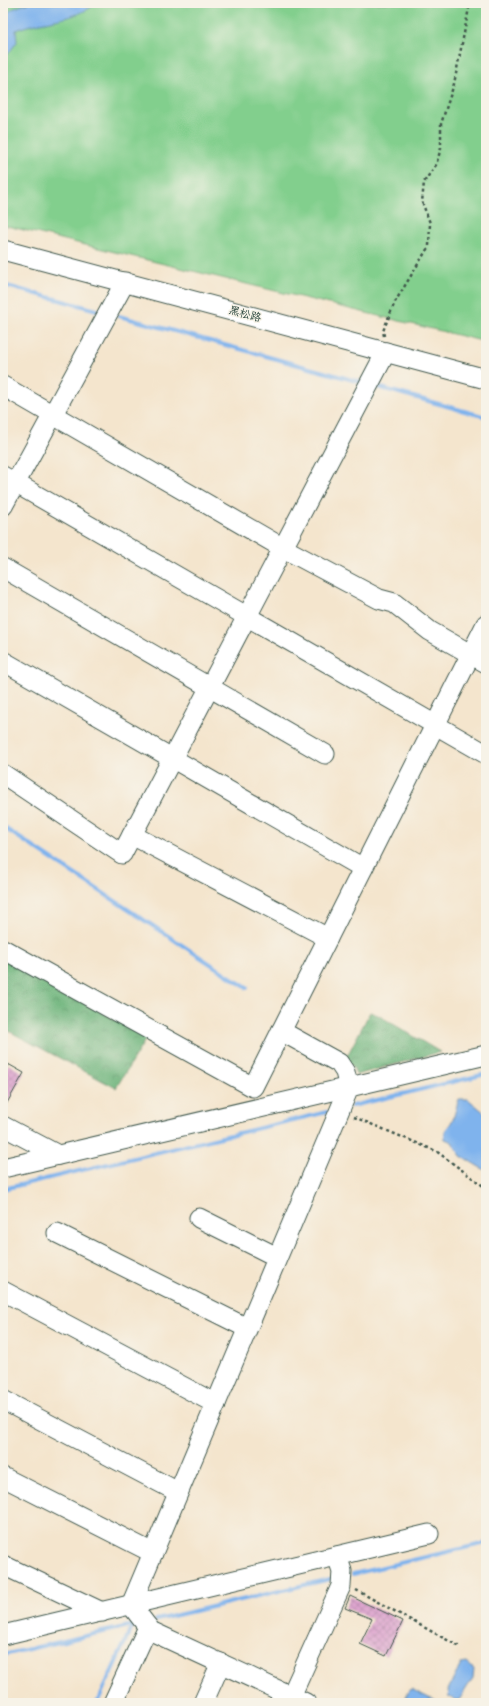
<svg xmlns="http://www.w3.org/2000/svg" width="489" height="1706" viewBox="0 0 489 1706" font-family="Sriracha,'LXGW WenKai TC',sans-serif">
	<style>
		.green { fill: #82cf8d; stroke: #508660 }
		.forest { fill: url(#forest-crowns); stroke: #447856 }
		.water { fill: #7fb3ed; stroke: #4f7890 }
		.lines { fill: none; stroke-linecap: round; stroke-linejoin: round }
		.stream { stroke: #7fb3ed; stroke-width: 4 }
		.building { fill: url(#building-cross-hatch) }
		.minor-casing { stroke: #3f564b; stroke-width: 21 }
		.path { stroke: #3f564b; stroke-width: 2.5; stroke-dasharray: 3 3; stroke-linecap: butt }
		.minor { stroke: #fff; stroke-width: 19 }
		.labels { text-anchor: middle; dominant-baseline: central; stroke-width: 3; stroke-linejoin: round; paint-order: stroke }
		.street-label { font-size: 11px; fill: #1f3d34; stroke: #f7f3e8 }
	</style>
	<defs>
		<pattern id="forest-crowns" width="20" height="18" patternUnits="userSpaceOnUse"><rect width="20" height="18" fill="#69b278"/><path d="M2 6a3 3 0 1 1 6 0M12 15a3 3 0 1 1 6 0" fill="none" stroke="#569263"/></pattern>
		<pattern id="building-cross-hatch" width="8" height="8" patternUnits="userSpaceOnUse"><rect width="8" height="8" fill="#d999ca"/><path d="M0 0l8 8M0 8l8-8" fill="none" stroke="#af7ea5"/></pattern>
	</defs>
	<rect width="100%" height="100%" fill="#f7f3e8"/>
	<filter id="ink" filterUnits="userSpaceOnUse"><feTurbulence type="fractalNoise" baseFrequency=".025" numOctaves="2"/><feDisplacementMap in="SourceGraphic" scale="8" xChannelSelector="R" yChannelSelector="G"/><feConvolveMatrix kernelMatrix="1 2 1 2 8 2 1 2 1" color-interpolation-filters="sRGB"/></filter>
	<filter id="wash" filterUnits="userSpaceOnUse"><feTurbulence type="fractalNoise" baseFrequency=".012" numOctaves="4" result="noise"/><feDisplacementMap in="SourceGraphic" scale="16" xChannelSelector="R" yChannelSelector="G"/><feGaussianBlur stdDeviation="0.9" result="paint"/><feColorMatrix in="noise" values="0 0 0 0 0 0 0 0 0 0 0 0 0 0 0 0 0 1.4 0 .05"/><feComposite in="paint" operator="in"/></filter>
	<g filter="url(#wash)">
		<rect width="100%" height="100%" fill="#f4e5cd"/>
		<!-- green -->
		<path class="green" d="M 3,3 L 486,3 L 486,342 L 3,225 Z"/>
		<!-- forest -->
		<g class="forest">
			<path d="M 3,958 L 147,1037 L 116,1088 L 3,1028 Z"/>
			<path d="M 370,1012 L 378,1015 L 440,1052 L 356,1075 L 354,1069 L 346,1058 Z"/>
		</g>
		<!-- water -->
		<g class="water">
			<path d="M 28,3 L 97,3 C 74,22 42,19 16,30 L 17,42 L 8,54 L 3,56 L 3,18 L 12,9 Z"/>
			<path d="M 459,1099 L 468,1099 L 486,1114 L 486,1171 L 461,1156 L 452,1142 L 445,1139 C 443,1130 448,1128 452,1121 C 455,1115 456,1106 459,1099 Z"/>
			<path d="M 467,1663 L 474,1669 L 473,1678 L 459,1700 L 455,1700 L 449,1697 L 448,1690 L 461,1664 Z"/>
			<path d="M 411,1689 L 439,1703 L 403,1703 L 408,1693 Z"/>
		</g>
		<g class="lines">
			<!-- stream -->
			<g class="stream">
				<path d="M 3,285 L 97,310"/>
				<path d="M 119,316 L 364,383"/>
				<path d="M 374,386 L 486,417"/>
				<path d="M 3,827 L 247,988"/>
				<path d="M 352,1106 L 486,1074"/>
				<path d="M 3,1189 L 327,1112"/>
				<path d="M 353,1574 L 486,1543"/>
				<path d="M 156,1620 L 330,1579"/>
				<path d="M 3,1655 L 133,1625"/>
				<path d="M 97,1703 L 133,1625"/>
			</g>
		</g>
		<g id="blocks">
			<!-- building -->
			<g class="building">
				<path d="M 8,1064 L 24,1073 L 3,1110 L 3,1074 Z"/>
				<path d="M 350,1596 L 403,1621 L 386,1656 L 360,1644 L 372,1619 L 345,1608 Z"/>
			</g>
		</g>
	</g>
	<g filter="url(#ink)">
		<use href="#blocks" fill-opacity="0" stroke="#3f564b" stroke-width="1"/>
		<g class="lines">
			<!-- minor casing -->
			<g class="minor-casing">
				<g id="minor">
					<path d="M 3,250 L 486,379"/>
					<path d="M 3,386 L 283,548 L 379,599 L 394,603 L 430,631 L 486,663"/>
					<path d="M 3,476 L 486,754"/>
					<path d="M 3,506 L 125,282"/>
					<path d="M 3,568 L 325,754"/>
					<path d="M 3,661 L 363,868"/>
					<path d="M 3,774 L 122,854 L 386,352"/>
					<path d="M 132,835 L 328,938"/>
					<path d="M 3,949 L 253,1087 L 486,624"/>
					<path d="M 281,1031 L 339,1063 L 345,1072 L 349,1088 L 131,1605 L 151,1631 L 306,1703"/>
					<path d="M 3,1126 L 58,1155"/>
					<path d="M 3,1168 L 486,1055"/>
					<path d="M 199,1218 L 277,1257"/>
					<path d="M 57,1233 L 247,1328"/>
					<path d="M 3,1291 L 216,1404"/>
					<path d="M 3,1400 L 178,1492"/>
					<path d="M 3,1477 L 153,1553"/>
					<path d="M 3,1565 L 102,1612"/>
					<path d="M 3,1635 L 429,1534"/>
					<path d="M 113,1703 L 148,1627"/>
					<path d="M 203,1703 L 221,1663"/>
					<path d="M 288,1703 L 341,1586 L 342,1571 L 337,1556"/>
				</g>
			</g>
			<!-- path -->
			<g class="path">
				<path d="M 384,336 L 383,331 L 395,302 L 429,246 L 430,223 L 422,202 L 424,182 L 436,165 L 441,148 L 441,124 L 454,84 L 470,3"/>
				<path d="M 354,1117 L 436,1151 L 486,1188"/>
				<path d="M 356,1590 L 460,1647"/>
			</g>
			<!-- minor -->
			<use href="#minor" class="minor"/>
		</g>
	</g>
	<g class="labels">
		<!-- street labels -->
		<g class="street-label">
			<text transform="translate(245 314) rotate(15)">黑松路</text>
		</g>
	</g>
	<!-- margin -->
	<rect width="489" height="1706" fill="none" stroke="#f7f3e8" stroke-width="16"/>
</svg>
